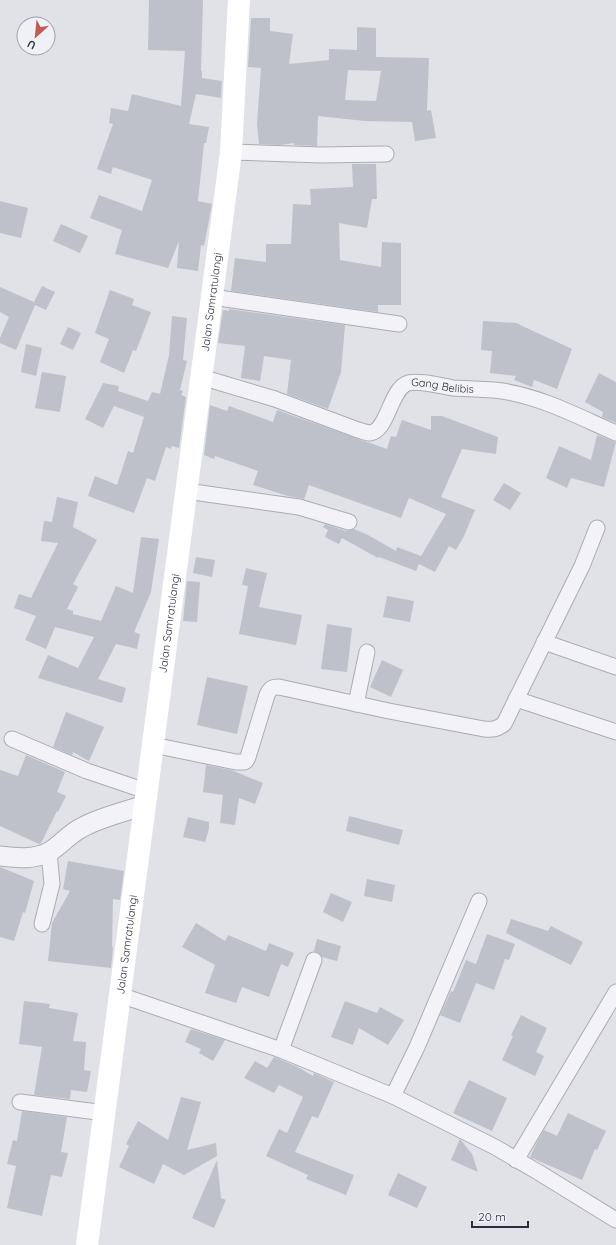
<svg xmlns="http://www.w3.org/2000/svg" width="616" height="1245" viewBox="0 0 616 1245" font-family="Quicksand,sans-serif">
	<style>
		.building { fill: #bec0ca; fill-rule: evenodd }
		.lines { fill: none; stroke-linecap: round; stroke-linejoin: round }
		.minor-casing { stroke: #a9acb5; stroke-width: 17 }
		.tertiary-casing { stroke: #a9acb5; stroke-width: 21 }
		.minor { stroke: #f3f3f7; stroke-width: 15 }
		.tertiary { stroke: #f3f3f7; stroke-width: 19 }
		.secondary { stroke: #fff; stroke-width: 22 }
		.labels { text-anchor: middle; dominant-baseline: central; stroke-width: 3; stroke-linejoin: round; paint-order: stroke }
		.street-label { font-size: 11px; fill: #2a2d3e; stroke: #f0f1f6 }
	</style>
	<rect width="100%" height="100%" fill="#e0e2e8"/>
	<!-- building -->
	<g class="building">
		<path d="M 149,0 L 203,0 L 201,71 L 202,71 L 202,78 L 222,81 L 221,98 L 196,94 L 189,124 L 209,127 L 206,143 L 204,143 L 198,201 L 212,204 L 204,246 L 201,245 L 198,271 L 177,268 L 179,241 L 168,268 L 115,254 L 122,230 L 90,218 L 99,195 L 142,211 L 152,180 L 113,167 L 111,174 L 97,169 L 113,124 L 109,123 L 111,108 L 128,111 L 132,94 L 181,106 L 185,51 L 148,50 Z"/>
		<path d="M 251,18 L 270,18 L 270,31 L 293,34 L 289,64 L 329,60 L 329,49 L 357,50 L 357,27 L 376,28 L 376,57 L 429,58 L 427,111 L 431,110 L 436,138 L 415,141 L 412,122 L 365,121 L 318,116 L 317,146 L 294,145 L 294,143 L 280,145 L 259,144 L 257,124 L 261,68 L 248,67 ZM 348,70 L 381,71 L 376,101 L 345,100 Z"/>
		<path d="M 352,164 L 376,164 L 377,199 L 372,199 L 367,228 L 339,223 L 340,260 L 381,267 L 382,242 L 401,243 L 401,305 L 378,305 L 378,312 L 231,291 L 235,258 L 266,262 L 266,244 L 291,244 L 293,204 L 311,205 L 310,189 L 353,187 Z"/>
		<path d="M 0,201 L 28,208 L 21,238 L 0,233 Z"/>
		<path d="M 61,224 L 88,236 L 80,253 L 53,241 Z"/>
		<path d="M 42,286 L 55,292 L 46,310 L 35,305 L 16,350 L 0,343 L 0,338 L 9,317 L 0,312 L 0,287 L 34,302 Z"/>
		<path d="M 110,290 L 134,299 L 132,305 L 151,312 L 136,351 L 133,350 L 124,373 L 100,362 L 109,339 L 95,333 Z"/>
		<path d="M 229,309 L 345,325 L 341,372 L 328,409 L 287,394 L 291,360 L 264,356 L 260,381 L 241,378 L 245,346 L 218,343 L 223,310 L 229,311 Z"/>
		<path d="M 172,316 L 187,318 L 183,360 L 187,361 L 180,390 L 183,391 L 181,395 L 186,397 L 179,448 L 172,446 L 171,449 L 166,447 L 155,481 L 147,478 L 134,513 L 88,496 L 95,476 L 117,485 L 128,451 L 133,453 L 144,417 L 114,406 L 103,428 L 85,419 L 103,383 L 119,386 L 118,391 L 148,401 L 152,392 L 160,394 L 169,355 Z"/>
		<path d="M 483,321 L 516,323 L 572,349 L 557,389 L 534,380 L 532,387 L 514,380 L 516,376 L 490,373 L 492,351 L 481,350 Z"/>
		<path d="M 68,327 L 81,333 L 73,350 L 60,344 Z"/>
		<path d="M 26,344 L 42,348 L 36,376 L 21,372 Z"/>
		<path d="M 42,372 L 66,376 L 60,412 L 35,408 Z"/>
		<path d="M 599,373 L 616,382 L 616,423 L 602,417 L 603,412 L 585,402 Z"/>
		<path d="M 210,405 L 227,411 L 229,406 L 273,422 L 277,410 L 387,449 L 391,436 L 396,437 L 402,420 L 431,430 L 431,416 L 442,416 L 498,437 L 496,454 L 462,449 L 441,497 L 475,510 L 464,536 L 456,550 L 449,546 L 435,572 L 419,564 L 416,571 L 379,557 L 378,558 L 342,538 L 339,544 L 325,537 L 328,530 L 323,527 L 325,524 L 346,531 L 354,529 L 368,535 L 396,551 L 397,547 L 421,556 L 446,514 L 409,498 L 401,518 L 309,485 L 304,499 L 288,496 L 253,485 L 258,471 L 215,456 L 214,459 L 204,455 Z"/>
		<path d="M 597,435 L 616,442 L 604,487 L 571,478 L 567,488 L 546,478 L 559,446 L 591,460 Z"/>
		<path d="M 504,483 L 521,493 L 510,510 L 493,500 Z"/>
		<path d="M 57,497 L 78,502 L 73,527 L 97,540 L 73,584 L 78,587 L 67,609 L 73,611 L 73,614 L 101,621 L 116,586 L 133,593 L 141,537 L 159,539 L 151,592 L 134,632 L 140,634 L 137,649 L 116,644 L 98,679 L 126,688 L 122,703 L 38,678 L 48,655 L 78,668 L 94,637 L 55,627 L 46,649 L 25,640 L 36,616 L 14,608 L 19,594 L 31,598 L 58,543 L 41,541 L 44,521 L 52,522 Z"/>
		<path d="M 196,557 L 215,560 L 212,577 L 193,573 Z"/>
		<path d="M 246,568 L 267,573 L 259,607 L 302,615 L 296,645 L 239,634 L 248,586 L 242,585 Z"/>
		<path d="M 187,581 L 200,582 L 197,622 L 183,621 Z"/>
		<path d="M 387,596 L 414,601 L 410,622 L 383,617 Z"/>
		<path d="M 327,624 L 352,628 L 347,672 L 321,669 Z"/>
		<path d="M 382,660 L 403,670 L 391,697 L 370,687 Z"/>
		<path d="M 207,677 L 248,686 L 237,734 L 197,725 Z"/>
		<path d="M 66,712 L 104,727 L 89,761 L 73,752 L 72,755 L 53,747 Z"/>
		<path d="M 26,755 L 65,772 L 57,792 L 66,796 L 58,812 L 57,811 L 41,843 L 39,844 L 0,826 L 0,770 L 18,776 Z"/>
		<path d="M 206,765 L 231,770 L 263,783 L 255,804 L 239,798 L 235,825 L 220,823 L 223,795 L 203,792 Z"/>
		<path d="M 349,816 L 403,830 L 399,845 L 346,831 Z"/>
		<path d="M 188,817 L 209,822 L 209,829 L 205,842 L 183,837 Z"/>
		<path d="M 68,861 L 124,871 L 120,900 L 113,899 L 112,947 L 113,947 L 111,968 L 48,961 L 52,923 L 70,891 L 63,889 Z"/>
		<path d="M 0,867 L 34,881 L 25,913 L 23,912 L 14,941 L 0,937 Z"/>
		<path d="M 367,879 L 395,885 L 392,902 L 364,896 Z"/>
		<path d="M 331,893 L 352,902 L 343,922 L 323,912 Z"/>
		<path d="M 511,919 L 548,931 L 551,926 L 583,942 L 571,965 L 506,933 Z"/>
		<path d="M 196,923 L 225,941 L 228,935 L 266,951 L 269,943 L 294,953 L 288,967 L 281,964 L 269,997 L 242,987 L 236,1003 L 205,993 L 215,965 L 182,947 Z"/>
		<path d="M 487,934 L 515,944 L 509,960 L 505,959 L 494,990 L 476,983 L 460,1023 L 440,1015 L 451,991 L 453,992 L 466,960 L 476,964 Z"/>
		<path d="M 317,939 L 341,946 L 337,961 L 322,957 L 317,952 L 314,951 Z"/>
		<path d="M 24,1001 L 50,1004 L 49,1008 L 78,1013 L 73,1041 L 86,1042 L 84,1070 L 91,1071 L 87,1092 L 71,1090 L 70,1099 L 34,1095 L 42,1047 L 19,1044 Z"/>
		<path d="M 345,1001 L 377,1013 L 380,1007 L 404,1020 L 388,1045 L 359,1028 L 353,1045 L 331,1037 Z"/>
		<path d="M 521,1015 L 547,1028 L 536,1052 L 544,1056 L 535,1076 L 502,1060 L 513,1036 L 511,1035 Z"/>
		<path d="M 191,1029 L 225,1040 L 213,1061 L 199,1053 L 201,1049 L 185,1042 Z"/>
		<path d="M 274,1057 L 296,1066 L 313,1076 L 314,1073 L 334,1082 L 318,1118 L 312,1116 L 295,1152 L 354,1175 L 346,1195 L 306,1179 L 308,1175 L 266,1156 L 279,1129 L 287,1133 L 303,1097 L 279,1085 L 274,1093 L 244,1078 L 255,1061 L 267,1068 Z"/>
		<path d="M 469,1080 L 507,1098 L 492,1131 L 453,1113 Z"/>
		<path d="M 181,1097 L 201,1102 L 187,1150 L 216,1143 L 217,1156 L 184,1175 L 163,1164 L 154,1184 L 119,1167 L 129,1146 L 126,1144 L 138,1121 L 168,1140 Z"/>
		<path d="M 22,1111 L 67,1117 L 61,1152 L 68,1153 L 62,1177 L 51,1175 L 42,1216 L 7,1208 L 16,1166 L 7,1164 L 13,1140 L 17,1141 Z"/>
		<path d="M 568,1113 L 606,1131 L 597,1150 L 595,1149 L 582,1180 L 530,1157 L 536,1144 L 544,1130 L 557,1136 Z"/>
		<path d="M 460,1139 L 472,1154 L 478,1172 L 451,1160 Z"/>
		<path d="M 217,1160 L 221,1198 L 226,1200 L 214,1228 L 192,1218 Z"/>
		<path d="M 398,1173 L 427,1187 L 417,1208 L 388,1195 Z"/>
	</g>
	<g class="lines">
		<!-- minor casing -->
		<g class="minor-casing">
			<g id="minor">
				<path d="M 231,152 L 321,155 L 386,154"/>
				<path d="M 212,297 L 399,324"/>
				<path id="s1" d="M 201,377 L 275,399 L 358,430 C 362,431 367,433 370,433 C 388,431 390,389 408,383 C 419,380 441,386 453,388 C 469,389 486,389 502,391 C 542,397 579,417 616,433"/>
				<path d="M 186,491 L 299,507 L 349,522"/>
				<path d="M 544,642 L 616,667"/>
				<path d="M 516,699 L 616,732"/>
				<path d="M 356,704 L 367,652"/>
				<path d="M 12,739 L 87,771 L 146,791"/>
				<path d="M 153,745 L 236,762 L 244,762 L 246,761 L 248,757 L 267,695 C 270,689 271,687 279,687 L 389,711 L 484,729 C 493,730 497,729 504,724 L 582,566 L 597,528"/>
				<path d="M 42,924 L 52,884 L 49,852"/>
				<path d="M 120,995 L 281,1050 L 393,1096 L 417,1047 L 479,901"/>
				<path d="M 281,1050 L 314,960"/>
				<path d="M 393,1096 L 495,1147 L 538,1172 L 616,1220"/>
				<path d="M 20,1102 L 105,1113"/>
				<path d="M 516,1160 L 616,992"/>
			</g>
		</g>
		<!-- tertiary casing -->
		<g class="tertiary-casing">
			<path id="tertiary" d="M 0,856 C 16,858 34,860 49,852 C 60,846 69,834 81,828 C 100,817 124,812 145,805"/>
		</g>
		<!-- minor -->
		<use href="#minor" class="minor"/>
		<!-- tertiary -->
		<use href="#tertiary" class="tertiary"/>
		<!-- secondary -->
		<path class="secondary" id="s2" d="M 87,1245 L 231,152 L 239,0"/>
	</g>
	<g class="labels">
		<!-- street labels -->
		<g class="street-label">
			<text stroke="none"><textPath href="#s2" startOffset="951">Jalan Samratulangi</textPath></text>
			<text stroke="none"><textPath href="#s1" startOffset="278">Gang Belibis</textPath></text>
			<text stroke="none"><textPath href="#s2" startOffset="627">Jalan Samratulangi</textPath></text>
			<text stroke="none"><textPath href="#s2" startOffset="303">Jalan Samratulangi</textPath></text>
		</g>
	</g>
	<!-- north arrow -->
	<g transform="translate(36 36) rotate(207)"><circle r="19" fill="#f0f1f6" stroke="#a1a3ac"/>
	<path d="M0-3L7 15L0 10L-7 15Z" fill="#c35a50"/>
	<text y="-6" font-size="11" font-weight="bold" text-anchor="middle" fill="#2a2d3e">U</text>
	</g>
	<!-- scale -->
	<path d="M472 1221v6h56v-6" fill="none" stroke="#2a2d3e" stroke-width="2"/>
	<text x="478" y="1221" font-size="12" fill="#2a2d3e" stroke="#f0f1f6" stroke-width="3" paint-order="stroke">20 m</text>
</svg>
